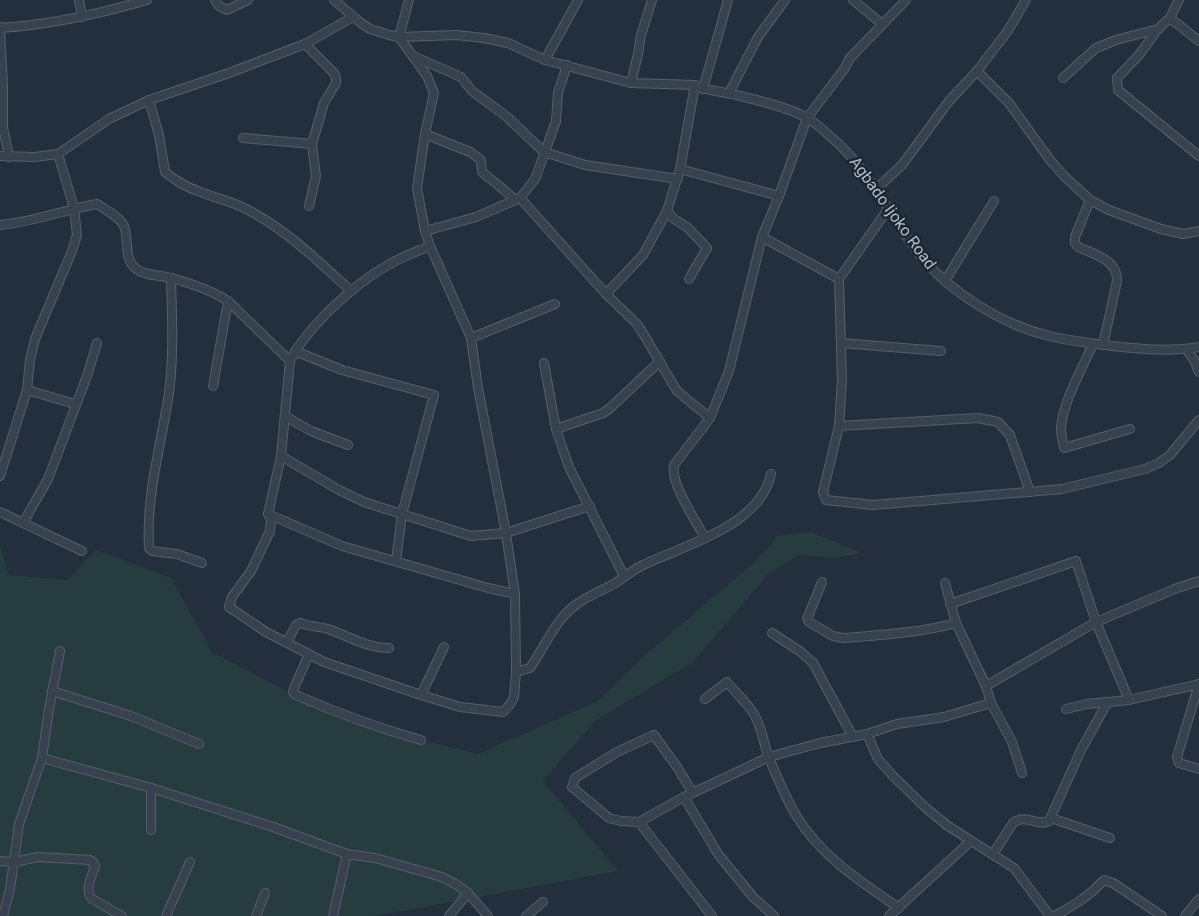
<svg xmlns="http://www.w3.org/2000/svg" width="1199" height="916" viewBox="0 0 1199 916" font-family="Roboto,sans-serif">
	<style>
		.green { fill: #263c3f }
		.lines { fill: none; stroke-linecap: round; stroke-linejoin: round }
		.minor-casing { stroke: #565f6c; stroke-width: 10 }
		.minor { stroke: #38414e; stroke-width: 8 }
		.labels { text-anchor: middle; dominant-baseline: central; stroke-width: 5; stroke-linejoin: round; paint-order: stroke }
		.street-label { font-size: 16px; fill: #b4bcc9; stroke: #1d2633 }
	</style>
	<rect width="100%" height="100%" fill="#242f3e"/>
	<!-- green -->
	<path class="green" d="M 811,532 L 861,553 L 837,558 L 800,555 L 771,571 L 692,663 L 596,720 L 543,781 L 618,871 L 375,916 L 0,916 L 0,546 L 9,575 L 67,580 L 96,550 L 171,578 L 212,652 L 342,720 L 478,754 L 598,701 L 645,655 L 755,562 L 771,545 L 777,536 Z"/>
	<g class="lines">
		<!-- minor casing -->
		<g class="minor-casing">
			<g id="minor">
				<path d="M 79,0 L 82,17"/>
				<path d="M 215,0 L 219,6 L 227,10 L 248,0"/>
				<path d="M 334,0 L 361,23 L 370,29 L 389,35 L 399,37 L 457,35 L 484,38 L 508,43 L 545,60 L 631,83 L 695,85 C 707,91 719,91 732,94 C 753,99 789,107 807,118 C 816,123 824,131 831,137 C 871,171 888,214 919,254 C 949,292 1003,325 1049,336 C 1070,341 1091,343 1112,346 C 1142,349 1170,352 1199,347"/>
				<path d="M 409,0 L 399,37 L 427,76 L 434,93 L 425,134 L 417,188 L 425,231 L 430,246 L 471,338 L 478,388 L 506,533 L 515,594 L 516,672 L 514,697 L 511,703 L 503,712 L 460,707 L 421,695 L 324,662 L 266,632 L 229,607 L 232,597 L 251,571 L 270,531 L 271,518 L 268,514 L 281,456 L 290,361 C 308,326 354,284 388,265 C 401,257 416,252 430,246"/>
				<path d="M 853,0 L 882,24"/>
				<path d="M 1170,18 L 1199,41"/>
				<path d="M 0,27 L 3,87 L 3,127 L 9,157"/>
				<path d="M 0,28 C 50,25 99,14 147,0"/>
				<path d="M 1158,29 L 1139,55 L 1117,78 L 1118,90 L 1199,156"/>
				<path d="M 305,44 L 334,73 L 336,78 L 336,83 L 324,103 L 312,144 L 316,176 L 309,206"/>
				<path d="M 413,56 L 461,77 L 472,91 L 506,116 L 544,152 L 585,165 L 678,179"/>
				<path d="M 545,60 L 578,0"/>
				<path d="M 977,71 L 1009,103 L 1050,160 L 1064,176 L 1090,200 L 1109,210 L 1161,229 L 1183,234 L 1199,231"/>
				<path d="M 1063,78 L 1096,48 L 1116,40 L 1158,29 L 1170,18 L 1179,0"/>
				<path d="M 631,83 L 638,54 L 641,35 L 652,0"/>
				<path d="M 703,89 L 728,0"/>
				<path d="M 729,93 L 758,37 L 785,0"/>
				<path d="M 149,100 L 159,135 L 165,172 C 175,180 185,187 198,191 C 214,198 233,201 248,210 C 287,230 319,262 351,291"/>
				<path d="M 425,134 L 470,152 L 481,160 L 482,172 L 516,200"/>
				<path d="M 243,138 L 312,144"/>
				<path d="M 0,156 L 34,157 L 58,154 L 109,119 L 149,100 L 229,73 L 305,44 L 353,17"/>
				<path d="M 680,169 L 779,196"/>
				<path d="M 877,188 L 902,165 L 949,101 L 977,71 L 1007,32 L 1026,0"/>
				<path d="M 520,198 L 606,294 L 638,325 L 677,391 L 710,418"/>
				<path d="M 1090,200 L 1075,237 L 1075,243 L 1078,247 C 1094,254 1118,260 1117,281 L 1103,345"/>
				<path d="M 888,209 L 839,279 L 842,380 L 839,426 L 823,492 L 826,500 L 873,505 L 1062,489 L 1145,469 L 1159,463 L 1170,455 L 1199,420"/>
				<path d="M 667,211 L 674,219 L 687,227 L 707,248 L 689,279"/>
				<path d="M 0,225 C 33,222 64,210 97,204 C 106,210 119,216 124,226 C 129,239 124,257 134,267 C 143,276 160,275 171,278 C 190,283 211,290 228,301 L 290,361"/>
				<path d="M 425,231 L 476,217 L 520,198 L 535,179 L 540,166 L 556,121 L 558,93 L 567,65"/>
				<path d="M 762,237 L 839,279"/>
				<path d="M 171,278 C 172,316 174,355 169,393 C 161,446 146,494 149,548 L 152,551 L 177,554 L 202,563"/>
				<path d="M 945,281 L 994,201"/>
				<path d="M 606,294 L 643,255 L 667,211 L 680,169 L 695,85"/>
				<path d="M 471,338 L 555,304"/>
				<path d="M 841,343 L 941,351"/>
				<path d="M 1093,344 C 1082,369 1063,401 1061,428 C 1061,435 1063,442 1064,448 L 1130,429"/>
				<path d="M 1186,349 L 1194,360 L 1199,372"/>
				<path d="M 295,351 L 342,370 L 434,395 L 402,514 L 396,561"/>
				<path d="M 544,363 L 556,429 L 569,467 L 624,576"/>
				<path d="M 213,386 L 228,301"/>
				<path d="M 27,390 L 75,404"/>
				<path d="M 285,416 L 311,431 L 348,445"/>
				<path d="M 839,426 L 978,418 L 998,422 L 1010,435 L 1030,492"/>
				<path d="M 556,429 L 603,413 L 609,409 L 660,361"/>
				<path d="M 281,456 L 339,490 L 364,502 L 471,536 L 506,533 L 590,506"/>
				<path d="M 0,476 L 27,390 L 30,360 L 35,339 L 72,251 L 77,235 L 74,208 L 58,154"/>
				<path d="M 0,512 L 82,551"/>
				<path d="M 268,514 L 342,546 L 488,588 L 515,594"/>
				<path d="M 23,523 L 48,479 L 87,376 L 97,343"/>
				<path d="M 705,538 C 696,521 670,483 674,465 L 710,418 L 729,371 L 762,237 L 779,196 L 807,118 L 845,68 L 850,58 L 906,0"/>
				<path d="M 822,582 L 807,619 L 809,622 L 833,636 L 843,638 C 880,635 919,633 956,623"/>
				<path d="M 945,583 L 956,623 L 986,686"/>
				<path d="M 950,604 L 1076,561 L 1096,622 L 1129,700"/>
				<path d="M 772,633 L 801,652 L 813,663 L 853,737"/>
				<path d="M 287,642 L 296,625 L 301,623 C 310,627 318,626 328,629 C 348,636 367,648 389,648"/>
				<path d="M 309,654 L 294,688 L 293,692 L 296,695 C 337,713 378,728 421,740"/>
				<path d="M 516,672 L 530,668 C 545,647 555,619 577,604 C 589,595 604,590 617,582 C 625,576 633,570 643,565 C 685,545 760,526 771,474"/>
				<path d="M 1199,684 L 1177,757 L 1179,763 L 1199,769"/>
				<path d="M 52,691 L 131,716 L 199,744"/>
				<path d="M 421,695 L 444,647"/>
				<path d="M 705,699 L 727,682 C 735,692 745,701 752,711 C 762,725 763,743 769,758 C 777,777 786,799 797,817 C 821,856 861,882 899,908"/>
				<path d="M 991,703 L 1012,742 L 1022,773"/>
				<path d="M 1066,709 L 1087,704 L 1129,700 L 1199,684"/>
				<path d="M 867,734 L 878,759 L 894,777 L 927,809 L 948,826 L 1014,868 L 1050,916"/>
				<path d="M 42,758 L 151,788 L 273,827 L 347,854 L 375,858 L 442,877 L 457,885 L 468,893 L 488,916"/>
				<path d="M 151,788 L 151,830"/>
				<path d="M 693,793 L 677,767 L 654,735 L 617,752 L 575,778 L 572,787 L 609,818 L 621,821 L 639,822 L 684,797 L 769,757 L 820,743 L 867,734 L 897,724 L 944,717 L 991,703 L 986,686 L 1096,622 L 1177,588 L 1199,581"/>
				<path d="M 684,797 L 718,854 L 753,897 L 774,916"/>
				<path d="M 1051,818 L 1110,838"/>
				<path d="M 639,822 L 712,916"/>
				<path d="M 993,854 L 1013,823 C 1025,813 1037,827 1049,821 L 1081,750 L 1107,703"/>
				<path d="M 0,861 L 14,862 L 38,857 L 90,860 L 93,862 L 95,866 C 92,876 84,890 92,899 L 122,916"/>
				<path d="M 3,916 L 10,889 L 19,824 L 42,758 L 49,709 L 60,651"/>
				<path d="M 166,916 L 190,862"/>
				<path d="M 256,916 L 265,893"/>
				<path d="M 333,916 L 347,854"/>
				<path d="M 449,916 L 468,893"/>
				<path d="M 526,916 L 543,902"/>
				<path d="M 889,916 L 971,841"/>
				<path d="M 1054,916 C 1075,905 1088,897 1104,880 L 1113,883 L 1162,916"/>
				<path d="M 1185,916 L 1199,899"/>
			</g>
		</g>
		<!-- minor -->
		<use href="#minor" class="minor"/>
	</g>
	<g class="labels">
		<!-- street labels -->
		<g class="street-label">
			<text transform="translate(893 213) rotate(54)">Agbado Ijoko Road</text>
		</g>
	</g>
</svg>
